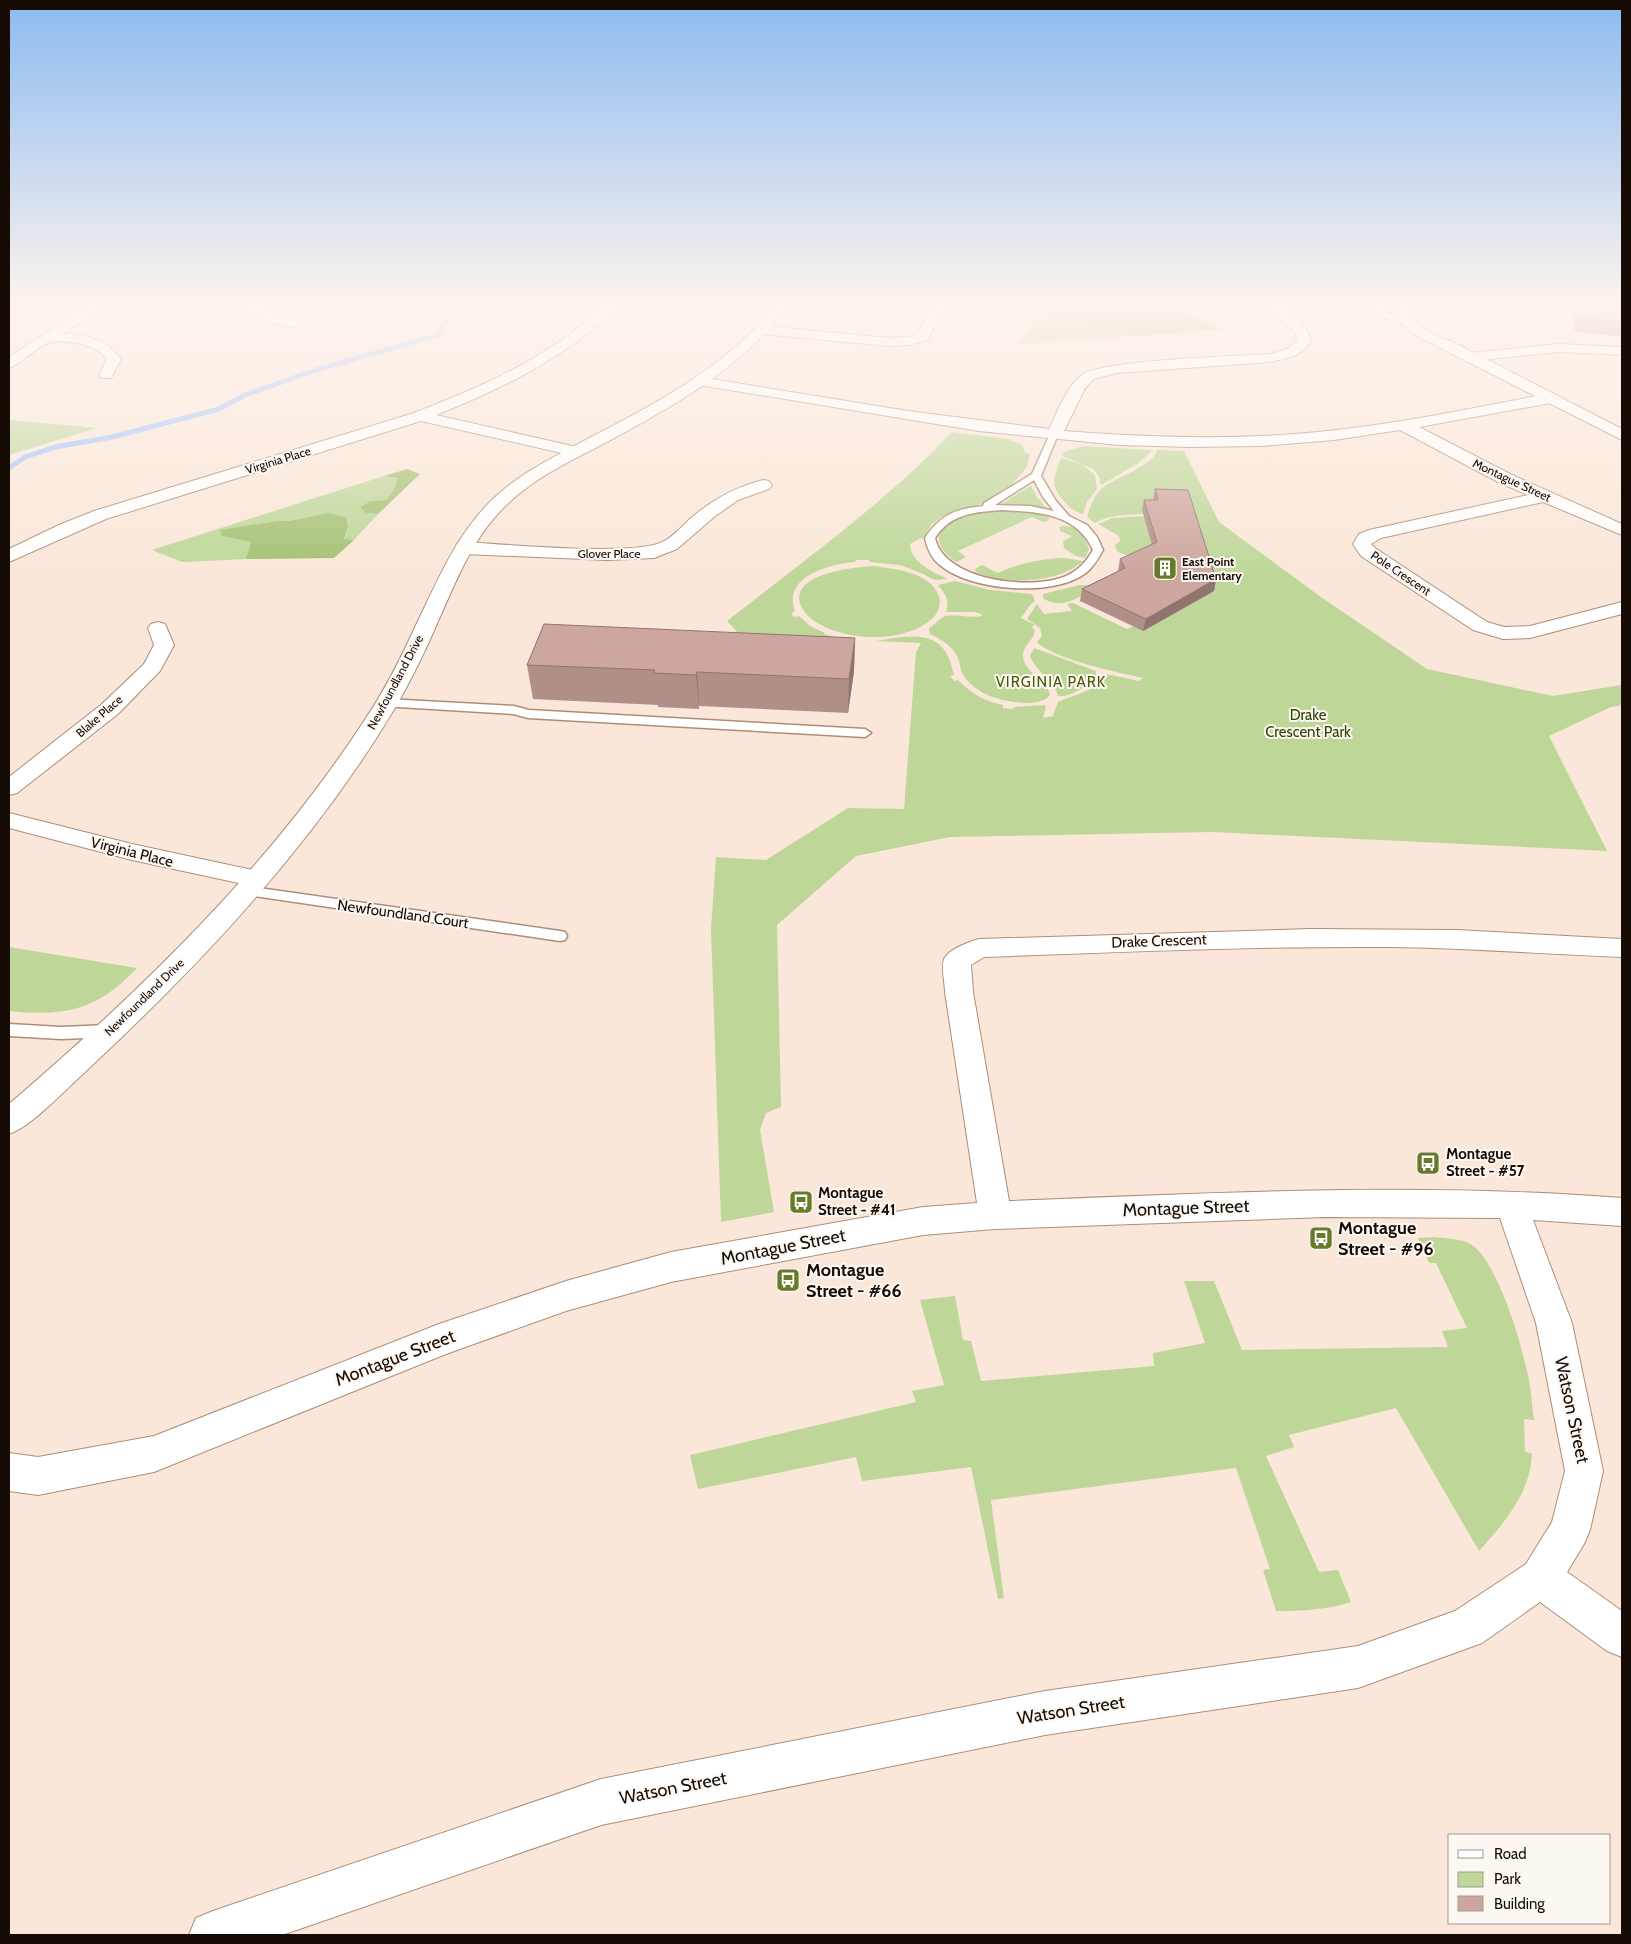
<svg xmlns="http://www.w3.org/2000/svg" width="1631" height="1944" viewBox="0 0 1631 1944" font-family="Cabin,sans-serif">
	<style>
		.green { fill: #bed799 }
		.forest { fill: #a3c172 }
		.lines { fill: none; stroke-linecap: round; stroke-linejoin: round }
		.stream { stroke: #a3c2fb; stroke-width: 5 }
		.lane-casing { stroke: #ac8e78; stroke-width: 3 }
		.street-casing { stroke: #ac8e78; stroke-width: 2 }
		.secondary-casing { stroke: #ac8e78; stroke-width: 2 }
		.lane { fill: #fff; fill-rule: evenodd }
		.street { fill: #fff; fill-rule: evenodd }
		.secondary { fill: #fff; fill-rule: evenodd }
		.wall { fill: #b08f89 }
		.shaded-wall { fill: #90746f }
		.building { fill: #cda69f; stroke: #90746f }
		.labels { text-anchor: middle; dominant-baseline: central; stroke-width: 4; stroke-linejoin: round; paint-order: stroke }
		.far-street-label { font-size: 12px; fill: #170c05; stroke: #fdf7f2 }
		.far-poi-label { font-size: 12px; font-weight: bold; fill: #170c05; stroke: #fdf7f2; text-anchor: start }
		.far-quarter-label { font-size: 15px; letter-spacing: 1px; fill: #48590a; stroke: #fdf7f2 }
		.park-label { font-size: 15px; fill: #304206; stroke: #fdf7f2 }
		.street-label { font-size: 15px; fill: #170c05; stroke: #fdf7f2 }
		.poi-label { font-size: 15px; font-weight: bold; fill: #170c05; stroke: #fdf7f2; text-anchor: start }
		.near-street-label { font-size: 18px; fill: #170c05; stroke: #fdf7f2 }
		.near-poi-label { font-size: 18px; font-weight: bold; fill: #170c05; stroke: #fdf7f2; text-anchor: start }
	</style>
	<rect width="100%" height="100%" fill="#fae7d9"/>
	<!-- green -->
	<g class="green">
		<path d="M 1052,303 L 1066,303 L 1072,320 L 1091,327 L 1119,330 L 1138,336 L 1019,344 Z"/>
		<path d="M 9,420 L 97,428 L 9,455 Z"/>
		<path d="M 952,432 L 1009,439 L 1022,445 L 1025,453 L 1030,454 L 1027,467 L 1008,489 L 983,503 L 941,517 L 931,525 L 925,536 L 910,544 C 910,562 934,573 948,579 L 935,580 L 921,573 L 900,565 L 870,562 L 869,560 L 856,560 L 855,562 C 829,564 782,577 795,611 L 791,613 L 794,617 L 799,616 L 810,626 L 825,633 L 824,634 L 847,640 L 740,635 L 727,621 C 803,561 885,503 952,432 Z"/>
		<path d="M 1083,446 L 1150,450 L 1151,452 L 1137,464 L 1101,485 L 1098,475 L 1093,469 L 1062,456 L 1064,452 Z"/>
		<path d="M 1157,450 L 1184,451 L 1219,522 L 1318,595 L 1427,669 L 1553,696 L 1622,685 L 1622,705 L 1611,707 L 1549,736 L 1607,851 L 1212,832 L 950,837 L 856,856 L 777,925 L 781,1107 L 766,1113 L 760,1130 L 774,1212 L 721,1222 L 711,929 L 716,857 L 766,860 L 848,808 L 904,809 L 916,652 L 921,643 L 875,641 C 899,638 934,627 948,656 C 951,662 952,669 954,675 L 950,676 L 954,681 L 958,680 C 972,694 984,701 1003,705 L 1003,708 L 1013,709 L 1014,707 L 1045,705 L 1046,707 L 1043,718 L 1053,716 L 1058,702 C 1073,695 1098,691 1106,674 L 1139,681 L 1143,678 C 1120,673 1053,659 1037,642 L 1042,636 L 1040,628 L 1027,619 L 1037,604 L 1044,614 L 1072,611 L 1067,604 L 1073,603 L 1127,629 L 1214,591 L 1142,510 L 1143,514 C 1127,515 1110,514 1095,523 L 1087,517 C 1090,507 1093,497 1101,489 C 1113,478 1154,466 1157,450 Z"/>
		<path d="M 1061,458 L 1083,465 L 1095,475 L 1097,489 L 1087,502 L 1083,514 C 1072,512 1055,495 1054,482 C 1054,475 1059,465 1061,458 Z"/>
		<path d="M 384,476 L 398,478 L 393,491 L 386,500 L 371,501 L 366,513 L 378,514 L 354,540 L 344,540 L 348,527 L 328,513 L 289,521 L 277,521 L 222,536 L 251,542 L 246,559 L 182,562 L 152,550 Z"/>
		<path d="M 1031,485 L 1036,496 L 1047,509 L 1002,504 Z"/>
		<path d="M 1000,510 L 1025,510 L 1047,515 L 1049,518 L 1048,521 L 1043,522 L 1032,517 L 958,551 L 966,557 L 956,562 C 924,539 941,520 972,513 C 981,511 991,511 1000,510 Z"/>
		<path d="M 1144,516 L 1155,553 C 1143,559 1128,558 1117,551 L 1115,545 L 1120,541 L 1119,536 L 1098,524 L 1112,518 Z"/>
		<path d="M 1064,526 C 1078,526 1085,537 1089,549 L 1085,558 L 1076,556 L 1064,548 L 1063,541 L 1072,536 L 1060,531 L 1059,527 Z"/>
		<path d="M 1064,558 L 1083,561 C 1060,583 1004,586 976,572 L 975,569 L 982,565 L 998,573 C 1020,563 1039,559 1064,558 Z"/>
		<path d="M 874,566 C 896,569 936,573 940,601 C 940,607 937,614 933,618 C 907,642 858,641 827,628 C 816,623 804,616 800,603 C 792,573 855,567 874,566 Z"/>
		<path d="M 955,581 L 990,590 L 1032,594 L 1035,601 L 1031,604 L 1021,618 L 1035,625 L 1032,627 L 1035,631 C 1034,640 1022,646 1023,656 C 1024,673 1048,681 1050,695 C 1045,702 1034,703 1026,703 C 1002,702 975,695 962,673 C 960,669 960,663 958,658 C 953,646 942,640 930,634 L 929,628 C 935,625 940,617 946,616 C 958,613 973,620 983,615 L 975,612 L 946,612 C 950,600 945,593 938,585 Z"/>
		<path d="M 1079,585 L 1092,585 C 1083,599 1058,610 1043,598 L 1043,594 Z"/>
		<path d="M 1034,648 L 1096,671 L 1096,677 C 1087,685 1071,698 1058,696 C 1054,680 1036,672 1030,656 Z"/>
		<path d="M 9,947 L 137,968 C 98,1010 65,1017 9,1011 Z"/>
		<path d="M 1435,1237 C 1446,1239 1463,1238 1472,1245 C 1499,1263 1525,1354 1530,1386 C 1532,1397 1532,1409 1534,1420 L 1524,1419 L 1525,1451 L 1532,1454 C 1530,1494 1504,1523 1479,1551 L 1396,1408 L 1289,1435 L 1294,1447 L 1266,1456 L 1319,1572 L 1338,1570 L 1351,1602 C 1327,1610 1301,1611 1276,1611 L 1263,1570 L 1270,1569 L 1236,1468 L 991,1500 L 1004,1598 L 998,1599 L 971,1467 L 862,1481 L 856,1457 L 698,1489 L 690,1455 L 916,1402 L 912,1391 L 944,1385 L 920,1300 L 955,1296 L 963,1340 L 971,1341 L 981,1381 L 1154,1366 L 1153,1353 L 1205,1343 L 1184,1281 L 1214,1281 L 1242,1350 L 1448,1347 L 1442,1331 L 1467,1328 L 1436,1263 L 1429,1263 L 1418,1238 Z"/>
	</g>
	<!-- forest -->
	<g class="forest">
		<path d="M 1066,303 L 1163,303 L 1223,329 L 1138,336 L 1119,330 L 1091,327 L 1065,316 Z"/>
		<path d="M 407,469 L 420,474 L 378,514 L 366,513 L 360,507 L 371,501 L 386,500 L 393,491 L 398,478 L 384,476 Z"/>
		<path d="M 328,513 L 346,517 L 348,527 L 344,539 L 354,540 L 334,558 L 246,559 L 251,542 L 222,536 L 220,530 L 277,521 L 289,521 Z"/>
	</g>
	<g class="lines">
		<!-- stream -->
		<path class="stream" d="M 9,468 L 25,457 L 55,447 L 112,437 L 219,409 L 245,395 L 316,370 L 438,335 L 453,310 L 463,303"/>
		<!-- lane casing -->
		<g class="lane-casing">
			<g id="lane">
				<path d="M 1373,303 L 1380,303 L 1388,313 L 1414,323 L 1410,325 L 1382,317 Z"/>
				<path d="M 1054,431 L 1058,434 L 1041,476 L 1056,501 L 1069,516 L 1087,525 L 1097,537 L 1103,550 C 1099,557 1094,566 1087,572 C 1055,598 970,591 940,565 C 931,558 927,548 925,538 C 940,515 955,509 983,506 L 984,503 L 1032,474 L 1050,434 ZM 1034,480 L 1043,497 L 1054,511 L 1030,506 L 995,505 ZM 1002,510 C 1038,512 1076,513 1093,550 C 1086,562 1079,570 1066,576 C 1032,591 944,581 935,538 C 951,513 975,512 1002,510 Z"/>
				<path d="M 386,699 L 514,706 L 529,710 L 865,729 L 871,733 L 865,737 L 528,718 L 513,714 L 382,706 L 380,703 L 382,700 Z"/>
				<path d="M 246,886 L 560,931 L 565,932 L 567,936 L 565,940 L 560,941 L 241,894 L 239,891 L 241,888 Z"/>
				<path d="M 9,1024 L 61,1027 L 109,1025 L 115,1027 L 117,1031 L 115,1035 L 109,1037 L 61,1039 L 9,1036 Z"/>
			</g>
		</g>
		<!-- street casing -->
		<g class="street-casing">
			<g id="street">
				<path d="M 93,303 L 108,303 L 63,334 C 86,335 107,339 121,359 L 111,378 L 101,378 L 99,375 L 107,359 C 97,345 68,339 51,342 C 42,344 23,360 14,366 L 9,367 L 9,357 Z"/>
				<path d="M 240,303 L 255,303 L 271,314 L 298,321 L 300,324 L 293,328 L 261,320 Z"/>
				<path d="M 609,303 L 623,303 C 616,313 604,321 594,328 C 547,367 493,392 436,415 L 581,448 L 583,451 L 581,454 L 575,456 L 421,421 L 106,519 L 9,562 L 9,549 L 59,525 L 94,511 L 414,413 C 460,395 506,376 547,350 C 569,336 589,319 609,303 Z"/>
				<path d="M 937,303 L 955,303 L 944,310 L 927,340 L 909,345 L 889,346 L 763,334 L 756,330 L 763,326 L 889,338 L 908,337 L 917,334 L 932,307 Z"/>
				<path d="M 1257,303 C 1262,303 1268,302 1272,303 C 1287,306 1308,326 1311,340 C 1303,356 1288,358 1271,362 L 1116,373 L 1094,379 L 1085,388 L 1064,431 C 1130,436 1195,439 1261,436 C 1359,432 1455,412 1551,393 L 1556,395 L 1559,398 L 1556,401 L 1551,403 L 1419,427 L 1510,474 L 1622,524 L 1622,535 L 1543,502 L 1381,538 L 1371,544 L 1375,548 L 1487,622 L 1504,627 L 1530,626 L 1622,602 L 1622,614 L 1530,638 L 1503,639 L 1473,630 L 1361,556 L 1353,544 L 1359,534 L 1369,530 L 1528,495 L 1498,482 L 1400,430 L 1334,440 L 1261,446 L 1190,447 L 1119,445 L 979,431 L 699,385 L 694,384 L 692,381 L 694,378 L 699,377 L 908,411 L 1049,429 C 1058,411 1066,387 1082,375 C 1100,360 1239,356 1270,354 C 1280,351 1292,349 1297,340 L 1296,333 L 1292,328 Z"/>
				<path d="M 1558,344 L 1622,347 L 1622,355 L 1558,352 L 1470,361 L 1465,360 L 1463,357 L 1465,354 L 1470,353 Z"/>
				<path d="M 763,480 L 769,481 L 772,485 L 769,489 L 738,500 L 714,517 L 677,549 L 654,558 L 607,560 L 464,554 L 457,552 L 455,548 L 457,544 L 464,542 C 501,544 638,557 664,541 C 674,536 682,526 690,519 C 712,500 735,487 763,480 Z"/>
				<path d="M 158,622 L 165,624 L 174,645 L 160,671 L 118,714 L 17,793 L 9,795 L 9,777 L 102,704 L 144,664 L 154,645 L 148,628 L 151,624 Z"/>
				<path d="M 9,813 L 132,844 L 257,871 L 266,873 L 270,879 L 266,885 L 257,887 L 132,860 L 9,828 Z"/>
				<path d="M 1310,929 L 1457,930 L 1622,939 L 1622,957 C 1546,954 1469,948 1392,947 C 1256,946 1120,952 984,957 L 971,965 L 973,992 L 1009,1201 C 1213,1193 1418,1182 1622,1198 L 1622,1226 L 1533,1220 L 1572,1323 L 1603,1471 L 1590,1530 L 1584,1544 L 1567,1572 L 1622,1611 L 1622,1657 L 1607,1651 L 1540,1602 L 1482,1643 L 1358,1688 L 1045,1735 L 601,1825 L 282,1935 L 189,1935 L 196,1918 L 213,1911 L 601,1779 L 1045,1691 L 1358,1646 L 1455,1611 L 1526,1564 L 1552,1522 L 1565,1471 L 1536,1323 L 1500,1218 L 1324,1217 L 995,1229 L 923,1235 L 671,1282 L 566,1311 L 446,1354 L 154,1472 L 38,1495 L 9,1491 L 9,1453 L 38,1457 L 154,1436 L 439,1324 L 566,1281 L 671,1252 L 923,1207 L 977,1203 L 945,992 C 945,983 941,968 944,959 C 949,949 969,942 979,939 Z"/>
			</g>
		</g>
		<!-- secondary casing -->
		<g class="secondary-casing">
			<g id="secondary">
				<path d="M 777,303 L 790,303 C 744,367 674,406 605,443 C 566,463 525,482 495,517 C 469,547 455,584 439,619 C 426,650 411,680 395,708 C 313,845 201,964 85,1072 C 66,1089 31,1127 9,1134 L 9,1104 C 142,990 270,866 366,718 C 386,688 402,656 417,623 C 437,582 454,540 486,506 C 516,474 556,456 595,435 C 661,401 731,363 777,303 Z"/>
				<path d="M 1393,303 L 1407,303 C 1409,324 1433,336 1451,341 L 1622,429 L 1622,440 L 1419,337 C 1407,329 1395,319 1393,303 Z"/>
			</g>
		</g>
		<!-- lane -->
		<use href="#lane" class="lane"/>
		<!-- street -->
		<use href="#street" class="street"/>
		<!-- secondary -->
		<use href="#secondary" class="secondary"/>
	</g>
	<!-- wall -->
	<g class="wall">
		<path d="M 1575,303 L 1622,303 L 1622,337 L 1574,331 Z"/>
		<path d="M 1155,489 L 1216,579 L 1214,591 L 1143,631 L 1080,601 L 1082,589 L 1118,571 L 1120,559 L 1152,545 L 1142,510 L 1144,500 L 1153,500 Z"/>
		<path d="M 855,638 L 854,671 L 848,713 L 699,706 L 699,709 L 658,707 L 658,705 L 533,699 L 527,665 Z"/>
	</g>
	<!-- shaded-wall -->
	<g class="shaded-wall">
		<path d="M 1216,579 L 1214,591 L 1143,631 L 1146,619 Z"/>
		<path d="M 855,638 L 854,671 L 848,713 L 849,679 Z"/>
		<path d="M 697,672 L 699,706 L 699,709 L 696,675 Z"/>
	</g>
	<!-- building -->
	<g class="building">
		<path d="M 1580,303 L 1622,303 L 1622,322 L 1579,317 Z"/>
		<path d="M 1155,489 L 1188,490 L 1216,579 L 1146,619 L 1082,589 L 1125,568 L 1120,559 L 1157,542 L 1144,500 L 1158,500 Z"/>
		<path d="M 544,624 L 855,638 L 849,679 L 697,672 L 696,675 L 654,673 L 655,670 L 527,665 Z"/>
	</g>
	<!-- sky -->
	<linearGradient id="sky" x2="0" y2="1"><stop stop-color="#8cbaf0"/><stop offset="0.53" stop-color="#fdf4ee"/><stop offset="1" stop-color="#fdf4ee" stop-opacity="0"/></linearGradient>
	<rect width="1631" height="575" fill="url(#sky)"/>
	<!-- icons -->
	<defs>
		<g id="building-square" transform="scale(1.25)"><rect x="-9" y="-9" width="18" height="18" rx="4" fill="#667a2a" stroke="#fdf7f2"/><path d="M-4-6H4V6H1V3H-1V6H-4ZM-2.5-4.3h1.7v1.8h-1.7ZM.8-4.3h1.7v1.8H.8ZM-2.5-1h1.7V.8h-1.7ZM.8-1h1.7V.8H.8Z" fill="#fff"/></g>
		<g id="bus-square" transform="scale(1.25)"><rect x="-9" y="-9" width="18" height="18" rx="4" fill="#667a2a" stroke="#fdf7f2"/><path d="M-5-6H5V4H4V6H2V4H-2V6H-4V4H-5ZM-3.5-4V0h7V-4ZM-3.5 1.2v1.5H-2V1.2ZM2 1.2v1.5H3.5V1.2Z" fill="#fff"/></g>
	</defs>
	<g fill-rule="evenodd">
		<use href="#building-square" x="1165" y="568"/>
		<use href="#bus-square" x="1428" y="1163"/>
		<use href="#bus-square" x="801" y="1202"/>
		<use href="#bus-square" x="1321" y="1238"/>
		<use href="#bus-square" x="788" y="1280"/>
	</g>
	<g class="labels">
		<!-- far-street labels -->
		<g class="far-street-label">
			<text transform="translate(278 460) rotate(-17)">Virginia Place</text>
			<text transform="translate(1512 480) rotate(25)">Montague Street</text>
			<text x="609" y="553">Glover Place</text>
			<text transform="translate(1401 573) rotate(34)">Pole Crescent</text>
			<text transform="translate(395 682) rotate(-62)">Newfoundland Drive</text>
			<text transform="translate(99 716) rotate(-41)">Blake Place</text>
			<text transform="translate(144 997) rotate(-44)">Newfoundland Drive</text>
		</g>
		<!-- far-poi labels -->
		<g class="far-poi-label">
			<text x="1182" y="561">East Point<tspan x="1182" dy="14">Elementary</tspan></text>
		</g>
		<!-- far-quarter labels -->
		<g class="far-quarter-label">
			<text x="1051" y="682">VIRGINIA PARK</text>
		</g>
		<!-- park labels -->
		<g class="park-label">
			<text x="1308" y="715">Drake<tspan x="1308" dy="17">Crescent Park</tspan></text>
		</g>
		<!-- street labels -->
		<g class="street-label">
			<text transform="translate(132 852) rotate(14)">Virginia Place</text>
			<text transform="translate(403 914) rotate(8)">Newfoundland Court</text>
			<text transform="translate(1159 941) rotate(-2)">Drake Crescent</text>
		</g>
		<!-- poi labels -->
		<g class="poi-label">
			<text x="1446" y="1154">Montague<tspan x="1446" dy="17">Street - #57</tspan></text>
			<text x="818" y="1193">Montague<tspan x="818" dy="17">Street - #41</tspan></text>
		</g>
		<!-- near-street labels -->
		<g class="near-street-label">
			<text transform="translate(1186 1208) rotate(-2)">Montague Street</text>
			<text transform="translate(783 1247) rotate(-11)">Montague Street</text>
			<text transform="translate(395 1358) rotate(-21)">Montague Street</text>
			<text transform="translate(1572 1410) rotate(78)">Watson Street</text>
			<text transform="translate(1071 1710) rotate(-9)">Watson Street</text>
			<text transform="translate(673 1788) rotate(-11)">Watson Street</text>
		</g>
		<!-- near-poi labels -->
		<g class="near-poi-label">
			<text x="1338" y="1228">Montague<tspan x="1338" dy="21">Street - #96</tspan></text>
			<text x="806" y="1270">Montague<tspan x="806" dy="21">Street - #66</tspan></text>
		</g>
	</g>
	<!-- border -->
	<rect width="1631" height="1944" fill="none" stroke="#170c05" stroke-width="20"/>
	<!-- legend -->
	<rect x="1448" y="1834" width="162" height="90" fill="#fdf7f2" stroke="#a19993"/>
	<rect x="1458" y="1850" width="25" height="8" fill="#ffffff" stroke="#a19993"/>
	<text x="1494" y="1859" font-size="15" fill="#170c05">Road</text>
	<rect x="1458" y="1872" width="25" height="15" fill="#bed799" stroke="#a19993"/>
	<text x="1494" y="1884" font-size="15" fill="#170c05">Park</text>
	<rect x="1458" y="1896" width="25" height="15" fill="#cda69f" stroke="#a19993"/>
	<text x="1494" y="1909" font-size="15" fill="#170c05">Building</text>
</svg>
